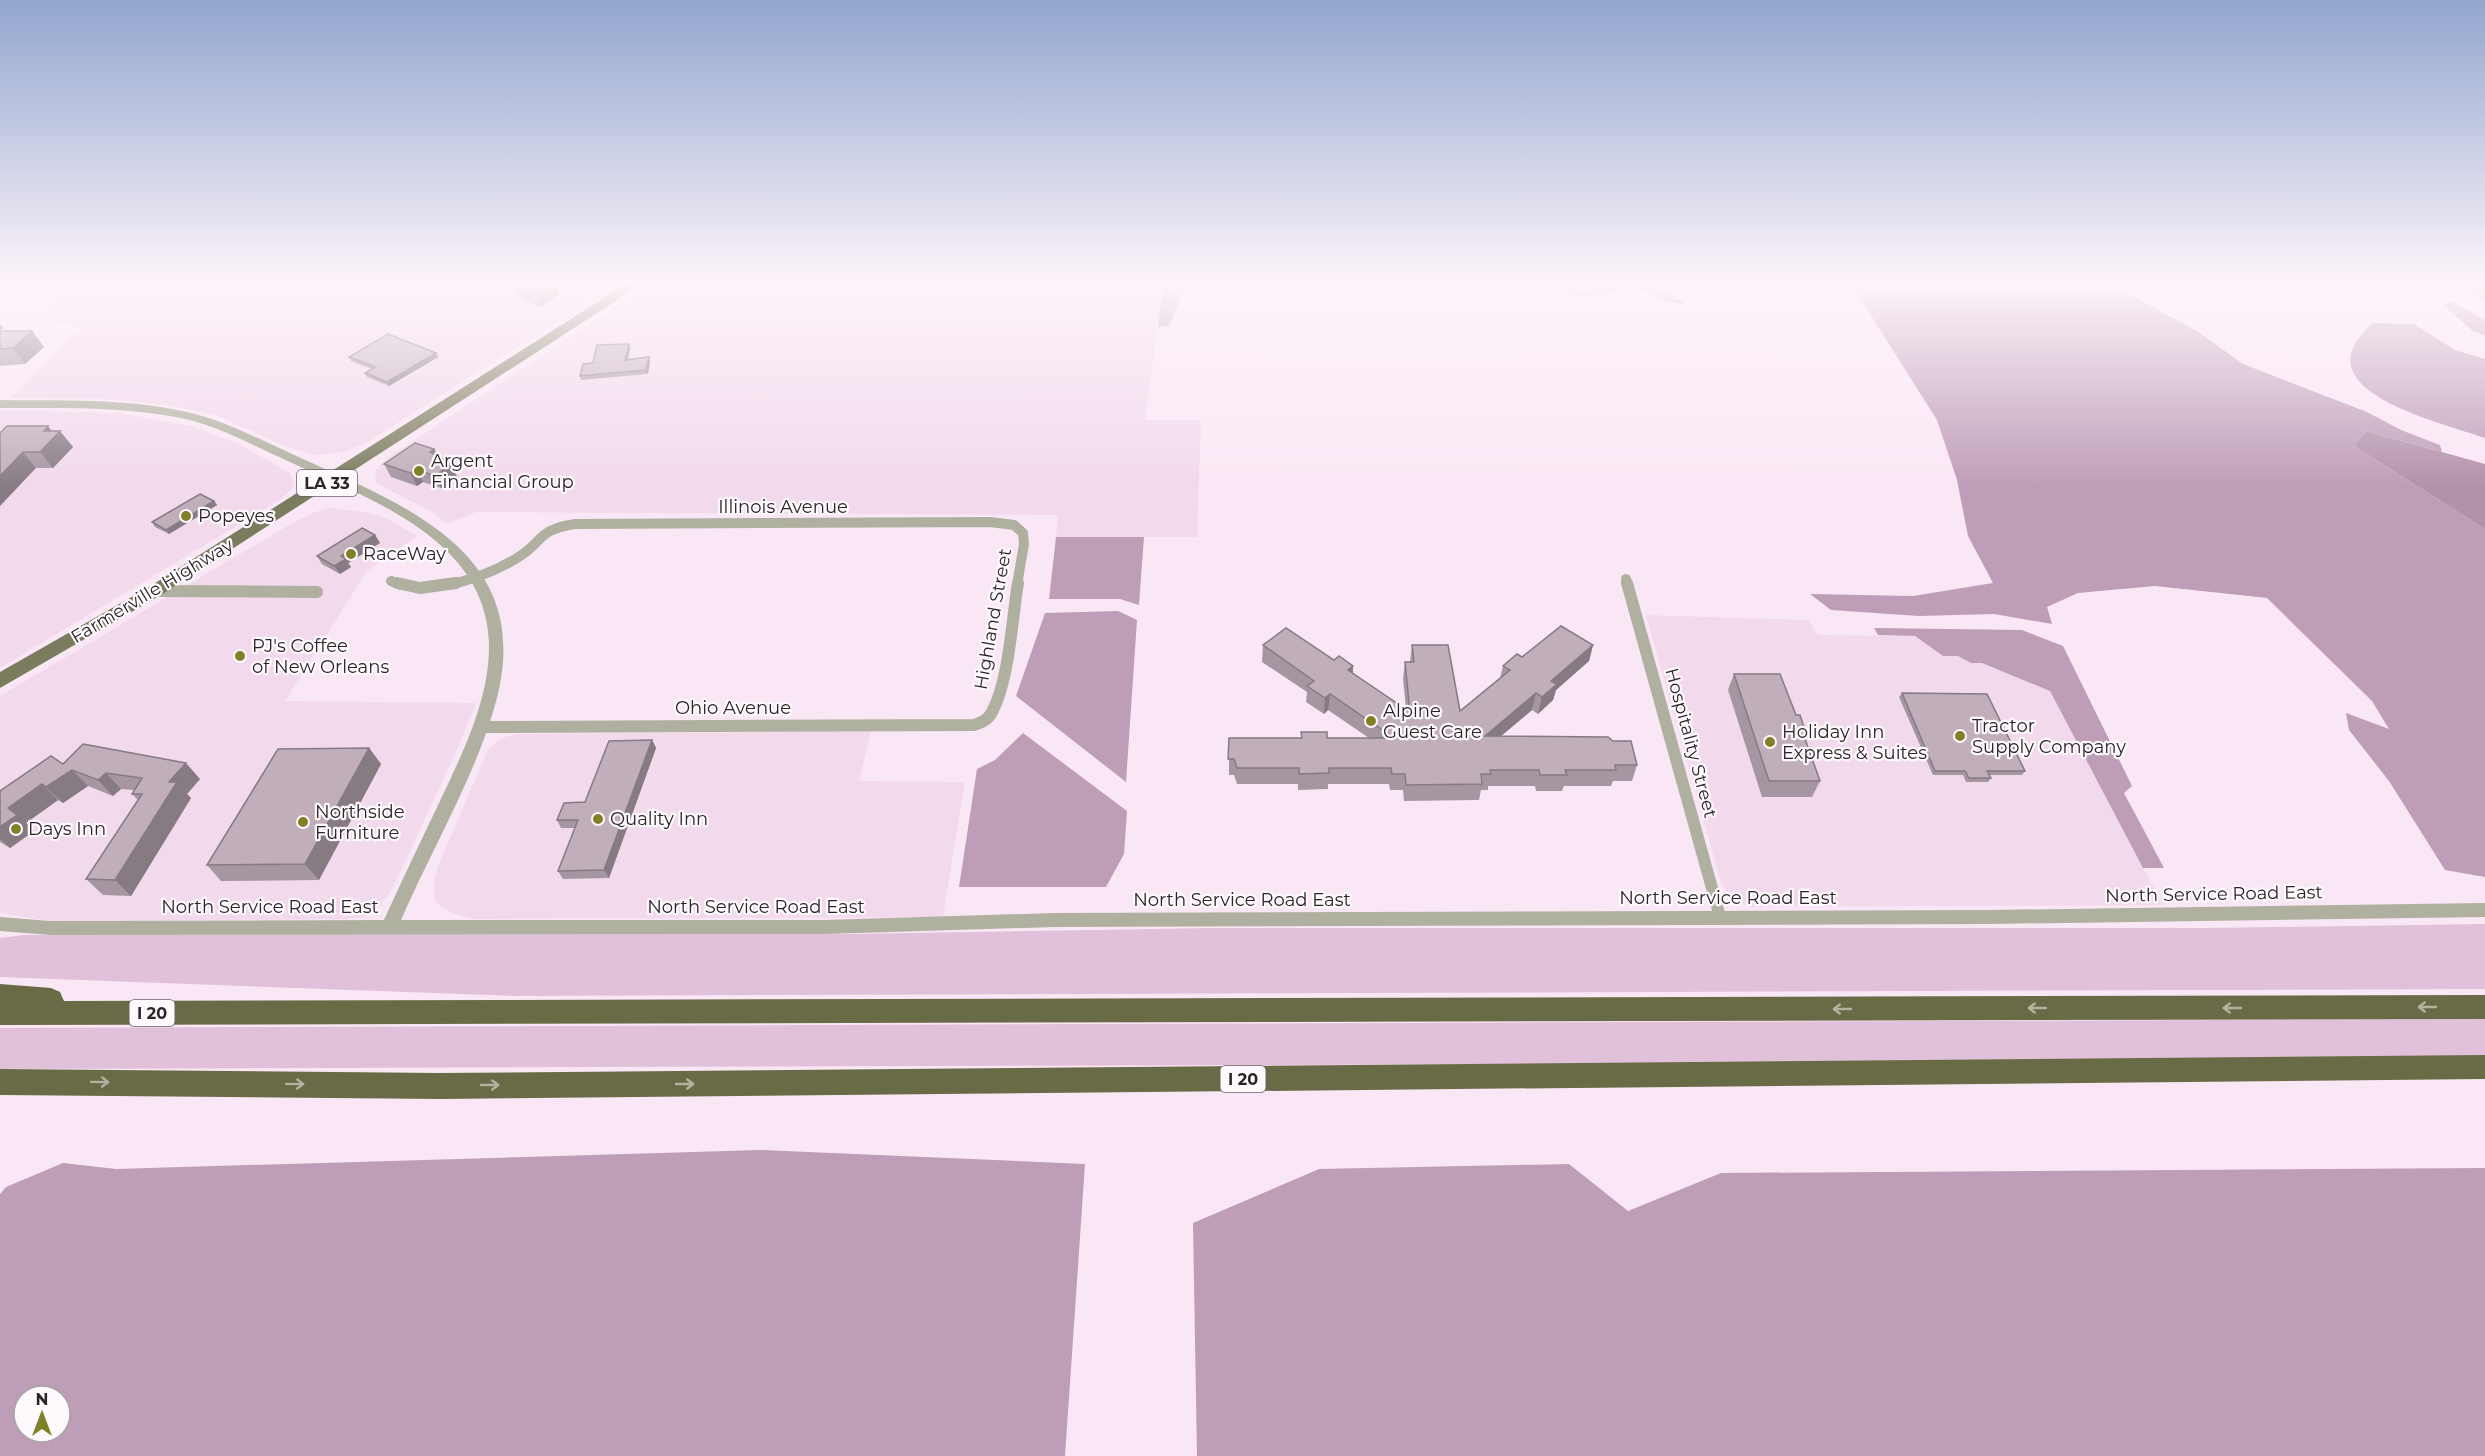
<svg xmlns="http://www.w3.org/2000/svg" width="2485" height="1456" viewBox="0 0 2485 1456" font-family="Montserrat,sans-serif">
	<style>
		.built { fill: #f2d9ec }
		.green { fill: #e0c1d9 }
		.forest { fill: #be9db7; fill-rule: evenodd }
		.water { fill: #b291aa }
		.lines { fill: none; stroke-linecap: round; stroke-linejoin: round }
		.minor-far1 { stroke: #afb09f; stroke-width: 10 }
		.minor { stroke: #afb09f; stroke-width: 12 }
		.tertiary { fill: #afb09f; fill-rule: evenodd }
		.primary { fill: #7b7c5e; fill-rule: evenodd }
		.motorway { fill: #696a46; fill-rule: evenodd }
		.wall { fill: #a596a1 }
		.shaded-wall { fill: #867a83 }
		.building { fill: #c0aebb; stroke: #867a83; stroke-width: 1.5 }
		.oneway { stroke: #b3b2a1 }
		.poi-dot { fill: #808029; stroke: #fdf9fc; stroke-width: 2 }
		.labels { text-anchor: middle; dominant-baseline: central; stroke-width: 4.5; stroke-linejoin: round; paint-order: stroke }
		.shield { fill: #fdf9fc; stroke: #6a6468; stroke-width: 1.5 }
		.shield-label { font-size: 16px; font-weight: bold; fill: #2b2429 }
		.poi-label { font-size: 18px; fill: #2b2429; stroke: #fdf9fc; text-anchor: start }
		.street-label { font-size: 18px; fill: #2b2429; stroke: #fdf9fc }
	</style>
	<rect width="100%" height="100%" fill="#fae7f5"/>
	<!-- built -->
	<g class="built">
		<path d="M 74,284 L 616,284 L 371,440 L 344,452 L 315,455 L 287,447 L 218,416 L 174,406 L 107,399 L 10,398 L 82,327 L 36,320 Z"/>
		<path d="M 651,284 L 1163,284 L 1145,420 L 1201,420 L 1197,537 L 1056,537 L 1058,515 L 476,512 L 447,524 L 432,512 L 376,483 L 375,471 L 386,459 Z"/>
		<path d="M 0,410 L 120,413 L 192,426 L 241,445 L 290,473 L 294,483 L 291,490 L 277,502 L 0,668 Z"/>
		<path d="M 331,508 L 366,512 L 388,519 L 417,536 L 367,571 L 285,701 L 476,703 L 459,745 L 393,888 L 379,907 L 362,917 L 349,919 L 49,921 L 0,913 L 0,696 L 289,525 L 315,512 Z"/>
		<path d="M 1646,615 L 1808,620 L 1818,635 L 1915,636 L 1943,656 L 1958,656 L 1971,663 L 1982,663 L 2050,691 L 2163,905 L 1751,907 L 1734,901 L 1722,886 Z"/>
		<path d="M 871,731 L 859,781 L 965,782 L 943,917 L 475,919 L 454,914 L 435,902 L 434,881 L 440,861 L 489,748 L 501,738 L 519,734 Z"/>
	</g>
	<!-- green -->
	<g class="green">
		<path d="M 2485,924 L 2485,989 L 514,996 L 0,977 L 0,938 L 24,935 L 849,934 L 1211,928 L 2210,928 Z"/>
		<path d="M 2485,1019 L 2485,1061 L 0,1069 L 0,1028 Z"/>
	</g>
	<!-- forest -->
	<g class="forest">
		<path d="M 1163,284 L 1200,284 L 1183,292 L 1169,326 L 1158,327 Z"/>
		<path d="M 1557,284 L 1651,284 L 1685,303 C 1666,306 1652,290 1632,290 C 1602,289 1581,309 1557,284 Z"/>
		<path d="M 1851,284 L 2094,284 L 2123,291 L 2197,331 L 2243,364 L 2367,412 L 2401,430 L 2440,445 L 2442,452 L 2366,431 L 2354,446 L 2485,529 L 2485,877 L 2445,870 L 2389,781 L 2349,730 L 2346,713 L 2389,729 L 2372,701 L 2267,598 L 2155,586 L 2078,593 L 2047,607 L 2052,624 L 1994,614 L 1919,616 L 1831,610 L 1810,594 L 1913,596 L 1993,583 L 1968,536 L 1957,480 L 1937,420 Z"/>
		<path d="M 2453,302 L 2485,320 L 2485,336 L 2473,331 L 2443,305 Z"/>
		<path d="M 2373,323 L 2414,324 L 2455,350 L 2485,359 L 2485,438 C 2441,422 2295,390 2373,323 Z"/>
		<path d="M 1056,537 L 1144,537 L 1139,605 L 1120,599 L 1049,599 Z"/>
		<path d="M 1118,611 L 1137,620 L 1126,782 L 1016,696 L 1045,613 Z"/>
		<path d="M 1874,628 L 2022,630 L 2063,646 L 2132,786 L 2124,793 L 2164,868 L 2143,868 L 2050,691 L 1982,663 L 1971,663 L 1958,656 L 1943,656 L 1915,636 L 1878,635 Z"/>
		<path d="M 1023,733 L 1127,811 L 1124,854 L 1106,887 L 959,887 L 977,769 L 995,760 Z"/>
		<path d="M 760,1150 L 1085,1164 L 1065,1456 L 0,1456 L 0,1194 L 6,1187 L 63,1163 L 116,1169 ZM 24,1396 L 60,1396 L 60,1432 L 24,1432 Z"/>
		<path d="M 1569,1164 L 1628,1211 L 1721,1173 L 2485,1168 L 2485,1456 L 1197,1456 L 1193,1223 L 1319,1169 Z"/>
	</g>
	<!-- water -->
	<path class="water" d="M 2366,431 L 2485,464 L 2485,529 L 2354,446 Z"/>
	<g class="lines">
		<!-- minor-far1 -->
		<g class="minor-far1">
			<path d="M 2464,284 L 2485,294"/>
			<path d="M 1626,579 L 1628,585"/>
			<path d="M 391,581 L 401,585"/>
			<path d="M 448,585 C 472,580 496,571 517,558 C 545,541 536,530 575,524 L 990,522 L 1014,525 L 1023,533 L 1024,544 L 1017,585"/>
		</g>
		<!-- minor -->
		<g class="minor">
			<path d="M 397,583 L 420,588 L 456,583"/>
			<path d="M 1627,583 L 1720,917"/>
			<path d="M 155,591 L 317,592"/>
			<path d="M 481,727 L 974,725 C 982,722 988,720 992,712 C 1009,681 1012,619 1018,583"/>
		</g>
		<!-- tertiary -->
		<path class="tertiary" d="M 0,400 C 72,401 146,397 215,420 C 252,434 287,452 323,468 C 435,518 537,570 493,712 C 471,784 431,851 401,920 L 825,920 L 1054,913 L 1988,910 L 2485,903 L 2485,917 L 1988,924 L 1054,927 L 825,934 L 50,935 L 0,931 L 0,917 L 50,921 L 384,920 C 402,880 421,841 440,801 C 463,752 490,699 489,643 C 486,539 369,499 290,462 C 254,446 219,426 181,418 C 121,406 60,408 0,408 Z"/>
		<!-- primary -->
		<path class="primary" d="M 626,284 L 642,284 L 161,595 L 0,688 L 0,672 L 149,587 Z"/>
		<!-- motorway -->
		<g class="motorway">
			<path d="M 0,984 L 51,988 L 60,992 L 64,1001 L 2485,995 L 2485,1019 L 0,1025 Z"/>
			<path d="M 2485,1055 L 2485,1079 L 439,1099 L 0,1095 L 0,1069 L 439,1073 Z"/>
		</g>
	</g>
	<!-- wall -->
	<g class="wall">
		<path d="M 522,284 L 556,284 L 560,293 L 541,307 L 521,299 L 516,288 Z"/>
		<path d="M 0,324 L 3,328 L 0,331 L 32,331 L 44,347 L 25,364 L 0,366 Z"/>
		<path d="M 629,344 L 630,348 L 628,359 L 650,361 L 648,374 L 581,380 L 580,376 L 593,363 Z"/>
		<path d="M 436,353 L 438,357 L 389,386 L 367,377 L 365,373 L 372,369 L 351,361 L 349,357 Z"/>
		<path d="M 48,426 L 51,431 L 73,447 L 53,468 L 36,468 L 0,433 Z"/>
		<path d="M 434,449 L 439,457 L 457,476 L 441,488 L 423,482 L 417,486 L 391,477 L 384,464 Z"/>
		<path d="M 214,501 L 217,505 L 169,534 L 155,527 L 152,522 Z"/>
		<path d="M 375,535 L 380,543 L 348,563 L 351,567 L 340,574 L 322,564 L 317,556 Z"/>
		<path d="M 1263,645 L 1334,660 L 1353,666 L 1353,673 L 1406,709 L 1403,678 L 1405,662 L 1410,662 L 1412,645 L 1460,711 L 1500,678 L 1503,666 L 1522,657 L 1593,645 L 1589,661 L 1556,690 L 1553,700 L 1538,714 L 1532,710 L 1501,736 L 1637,765 L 1632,781 L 1613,781 L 1611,786 L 1564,786 L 1562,791 L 1536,791 L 1535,786 L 1488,786 L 1488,790 L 1481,790 L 1479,800 L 1404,801 L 1403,790 L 1390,790 L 1389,784 L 1328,784 L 1328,789 L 1298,790 L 1298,784 L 1237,784 L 1234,775 L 1229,775 L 1229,738 L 1301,738 L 1301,732 L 1327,738 L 1369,738 L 1328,710 L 1324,714 L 1306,702 L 1307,692 L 1262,662 Z"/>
		<path d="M 1734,674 L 1796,715 L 1807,736 L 1805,740 L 1820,781 L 1812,797 L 1762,797 L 1728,690 Z"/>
		<path d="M 1902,693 L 2025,771 L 2022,775 L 1989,775 L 1991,778 L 1988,782 L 1966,782 L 1963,775 L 1933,775 L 1899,697 Z"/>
		<path d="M 652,740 L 656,748 L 609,878 L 563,879 L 558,871 L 575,828 L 561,828 L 557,820 L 585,802 Z"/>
		<path d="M 369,748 L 381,764 L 319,880 L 221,881 L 207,865 Z"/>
		<path d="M 63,764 L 200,779 L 187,794 L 191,798 L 131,896 L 103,895 L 86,879 L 138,800 L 132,794 L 134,790 L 121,789 L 113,796 L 88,786 L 63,803 L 58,800 L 26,823 L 34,831 L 10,848 L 0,842 L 0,791 Z"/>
	</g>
	<!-- shaded-wall -->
	<g class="shaded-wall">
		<path d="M 551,284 L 556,284 L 560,293 L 541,307 L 536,295 Z"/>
		<path d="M 0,324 L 3,328 L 0,331 Z"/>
		<path d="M 32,331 L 44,347 L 25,364 L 13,348 Z"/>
		<path d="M 629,344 L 630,348 L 627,364 L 625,360 Z"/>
		<path d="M 436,353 L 438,357 L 389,386 L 387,382 Z"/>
		<path d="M 649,357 L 650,361 L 648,374 L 646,370 Z"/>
		<path d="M 48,426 L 55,436 L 60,431 L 73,447 L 53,468 L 40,452 L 44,431 Z"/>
		<path d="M 434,449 L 441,461 L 443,459 L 447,467 L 450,464 L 457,476 L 441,488 L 435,476 L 430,452 Z"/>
		<path d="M 23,452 L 36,468 L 0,506 L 0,476 Z"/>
		<path d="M 416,469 L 423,482 L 417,486 L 410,473 Z"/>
		<path d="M 214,501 L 217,505 L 169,534 L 166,530 Z"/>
		<path d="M 375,535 L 380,543 L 348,563 L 351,567 L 340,574 L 334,566 L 341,556 Z"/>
		<path d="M 1593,645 L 1589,661 L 1556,690 L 1553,700 L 1538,714 L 1542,697 L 1551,681 Z"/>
		<path d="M 1353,666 L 1352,682 L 1348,670 Z"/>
		<path d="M 1536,693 L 1532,710 L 1482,752 L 1485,736 Z"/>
		<path d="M 1330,694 L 1328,710 L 1324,714 L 1325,698 Z"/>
		<path d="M 652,740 L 656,748 L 609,878 L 604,870 Z"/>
		<path d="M 369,748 L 381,764 L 319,880 L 305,864 Z"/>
		<path d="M 186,763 L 200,779 L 187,794 L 191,798 L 131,896 L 115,880 L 169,782 Z"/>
		<path d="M 72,770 L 88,786 L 63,803 L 46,787 Z"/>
		<path d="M 106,773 L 121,789 L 113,796 L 98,780 Z"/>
		<path d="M 42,784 L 58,800 L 26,823 L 34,831 L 10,848 L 0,839 L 0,827 L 8,808 Z"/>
	</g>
	<!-- building -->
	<g class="building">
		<path d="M 522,284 L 551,284 L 536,295 L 516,288 Z"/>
		<path d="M 0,331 L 32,331 L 13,348 L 0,349 Z"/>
		<path d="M 388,334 L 436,353 L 387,382 L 365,373 L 375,367 L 349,357 Z"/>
		<path d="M 629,344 L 625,360 L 649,357 L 646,370 L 580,376 L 583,364 L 593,363 L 597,345 Z"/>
		<path d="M 7,426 L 48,426 L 44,431 L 60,431 L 40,452 L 23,452 L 0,476 L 0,433 Z"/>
		<path d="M 415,443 L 434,449 L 430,452 L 443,459 L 440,461 L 450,464 L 435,476 L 416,469 L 410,473 L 384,464 Z"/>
		<path d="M 200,494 L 214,501 L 166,530 L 152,522 Z"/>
		<path d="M 362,528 L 375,535 L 341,556 L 346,559 L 334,566 L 317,556 Z"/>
		<path d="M 1561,626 L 1593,645 L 1551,681 L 1557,684 L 1542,697 L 1536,693 L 1485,736 L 1608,737 L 1613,741 L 1631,741 L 1637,765 L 1615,765 L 1616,770 L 1565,770 L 1567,775 L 1540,775 L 1539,770 L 1490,770 L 1491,774 L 1481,774 L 1482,784 L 1406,785 L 1405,774 L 1392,774 L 1391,768 L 1329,768 L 1329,773 L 1299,774 L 1299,768 L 1237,768 L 1234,759 L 1228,759 L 1229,738 L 1302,738 L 1301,732 L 1327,732 L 1327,738 L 1394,738 L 1330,694 L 1325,698 L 1307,686 L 1314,681 L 1263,645 L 1286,628 L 1334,660 L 1339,656 L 1353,666 L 1348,670 L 1410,712 L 1405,662 L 1414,662 L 1412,645 L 1448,645 L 1460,711 L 1510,670 L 1503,666 L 1517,654 L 1522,657 Z"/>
		<path d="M 1734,674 L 1780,674 L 1796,715 L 1800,715 L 1807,736 L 1804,736 L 1820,781 L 1769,781 Z"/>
		<path d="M 1902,693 L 1987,694 L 2025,771 L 1987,771 L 1991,778 L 1969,778 L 1965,771 L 1935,771 Z"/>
		<path d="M 652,740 L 604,870 L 558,871 L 578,820 L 557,820 L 564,803 L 585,802 L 609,741 Z"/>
		<path d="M 83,744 L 186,763 L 169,782 L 177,782 L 115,880 L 86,879 L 142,794 L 132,794 L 142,778 L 106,773 L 98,780 L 72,770 L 46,787 L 42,784 L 8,808 L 17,815 L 0,827 L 0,791 L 51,756 L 63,764 Z"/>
		<path d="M 369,748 L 305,864 L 207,865 L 278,749 Z"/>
	</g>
	<!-- one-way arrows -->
	<defs><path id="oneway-shaft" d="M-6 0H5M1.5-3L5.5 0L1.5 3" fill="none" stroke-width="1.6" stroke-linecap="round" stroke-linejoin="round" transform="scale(1.5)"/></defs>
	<g class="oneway">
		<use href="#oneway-shaft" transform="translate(2427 1007) rotate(180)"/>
		<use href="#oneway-shaft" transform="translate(2037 1008) rotate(180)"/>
		<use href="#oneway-shaft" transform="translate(2232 1008) rotate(180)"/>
		<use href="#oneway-shaft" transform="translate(1842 1009) rotate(180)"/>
		<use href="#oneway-shaft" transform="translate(100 1082) rotate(1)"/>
		<use href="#oneway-shaft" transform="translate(295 1084) rotate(1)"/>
		<use href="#oneway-shaft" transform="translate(685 1084)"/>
		<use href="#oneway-shaft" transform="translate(490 1085)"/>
	</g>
	<!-- sky -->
	<linearGradient id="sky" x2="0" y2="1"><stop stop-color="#92a6cf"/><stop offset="0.58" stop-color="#fdf4fa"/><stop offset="1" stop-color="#fdf4fa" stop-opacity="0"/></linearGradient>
	<rect width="2485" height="488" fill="url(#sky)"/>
	<!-- markers -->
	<g class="poi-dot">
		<circle cx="419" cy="471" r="6"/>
		<circle cx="186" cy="516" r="6"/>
		<circle cx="351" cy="554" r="6"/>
		<circle cx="240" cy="656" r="6"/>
		<circle cx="1371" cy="721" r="6"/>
		<circle cx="1960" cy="736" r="6"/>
		<circle cx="1770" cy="742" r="6"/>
		<circle cx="598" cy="819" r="6"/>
		<circle cx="303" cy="822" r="6"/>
		<circle cx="16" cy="829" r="6"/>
	</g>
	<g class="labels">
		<!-- shield labels -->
		<g class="shield">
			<rect x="297" y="470" width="60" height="26" rx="4.5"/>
			<rect x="129.5" y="1000" width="45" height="26" rx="4.5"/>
			<rect x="1220.5" y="1066" width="45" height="26" rx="4.5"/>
		</g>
		<g class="shield-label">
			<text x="327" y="483">LA 33</text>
			<text x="152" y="1013">I 20</text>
			<text x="1243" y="1079">I 20</text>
		</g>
		<!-- poi labels -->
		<g class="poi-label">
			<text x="431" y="461">Argent<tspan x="431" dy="21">Financial Group</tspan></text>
			<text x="198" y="516">Popeyes</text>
			<text x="363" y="554">RaceWay</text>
			<text x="252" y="646">PJ's Coffee<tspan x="252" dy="21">of New Orleans</tspan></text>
			<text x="1383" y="711">Alpine<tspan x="1383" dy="21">Guest Care</tspan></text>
			<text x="1972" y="726">Tractor<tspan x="1972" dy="21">Supply Company</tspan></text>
			<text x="1782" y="732">Holiday Inn<tspan x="1782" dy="21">Express &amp; Suites</tspan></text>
			<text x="315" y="812">Northside<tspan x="315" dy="21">Furniture</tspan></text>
			<text x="610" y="819">Quality Inn</text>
			<text x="28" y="829">Days Inn</text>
		</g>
		<!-- street labels -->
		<g class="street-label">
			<text x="783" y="507">Illinois Avenue</text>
			<text transform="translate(152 591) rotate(-31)">Farmerville Highway</text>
			<text transform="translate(993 619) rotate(-80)">Highland Street</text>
			<text x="733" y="708">Ohio Avenue</text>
			<text transform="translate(1691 743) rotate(75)">Hospitality Street</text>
			<text transform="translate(2214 894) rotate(-1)">North Service Road East</text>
			<text x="1728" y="898">North Service Road East</text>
			<text x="1242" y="900">North Service Road East</text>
			<text x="270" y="907">North Service Road East</text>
			<text x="756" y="907">North Service Road East</text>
		</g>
	</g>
	<!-- north arrow -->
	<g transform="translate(42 1414)"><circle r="28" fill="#fdf9fc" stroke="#a9a4a8" stroke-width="1.5"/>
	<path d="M0-4.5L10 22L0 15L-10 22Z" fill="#808029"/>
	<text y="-9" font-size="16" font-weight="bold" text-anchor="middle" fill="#2b2429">N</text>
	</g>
</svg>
